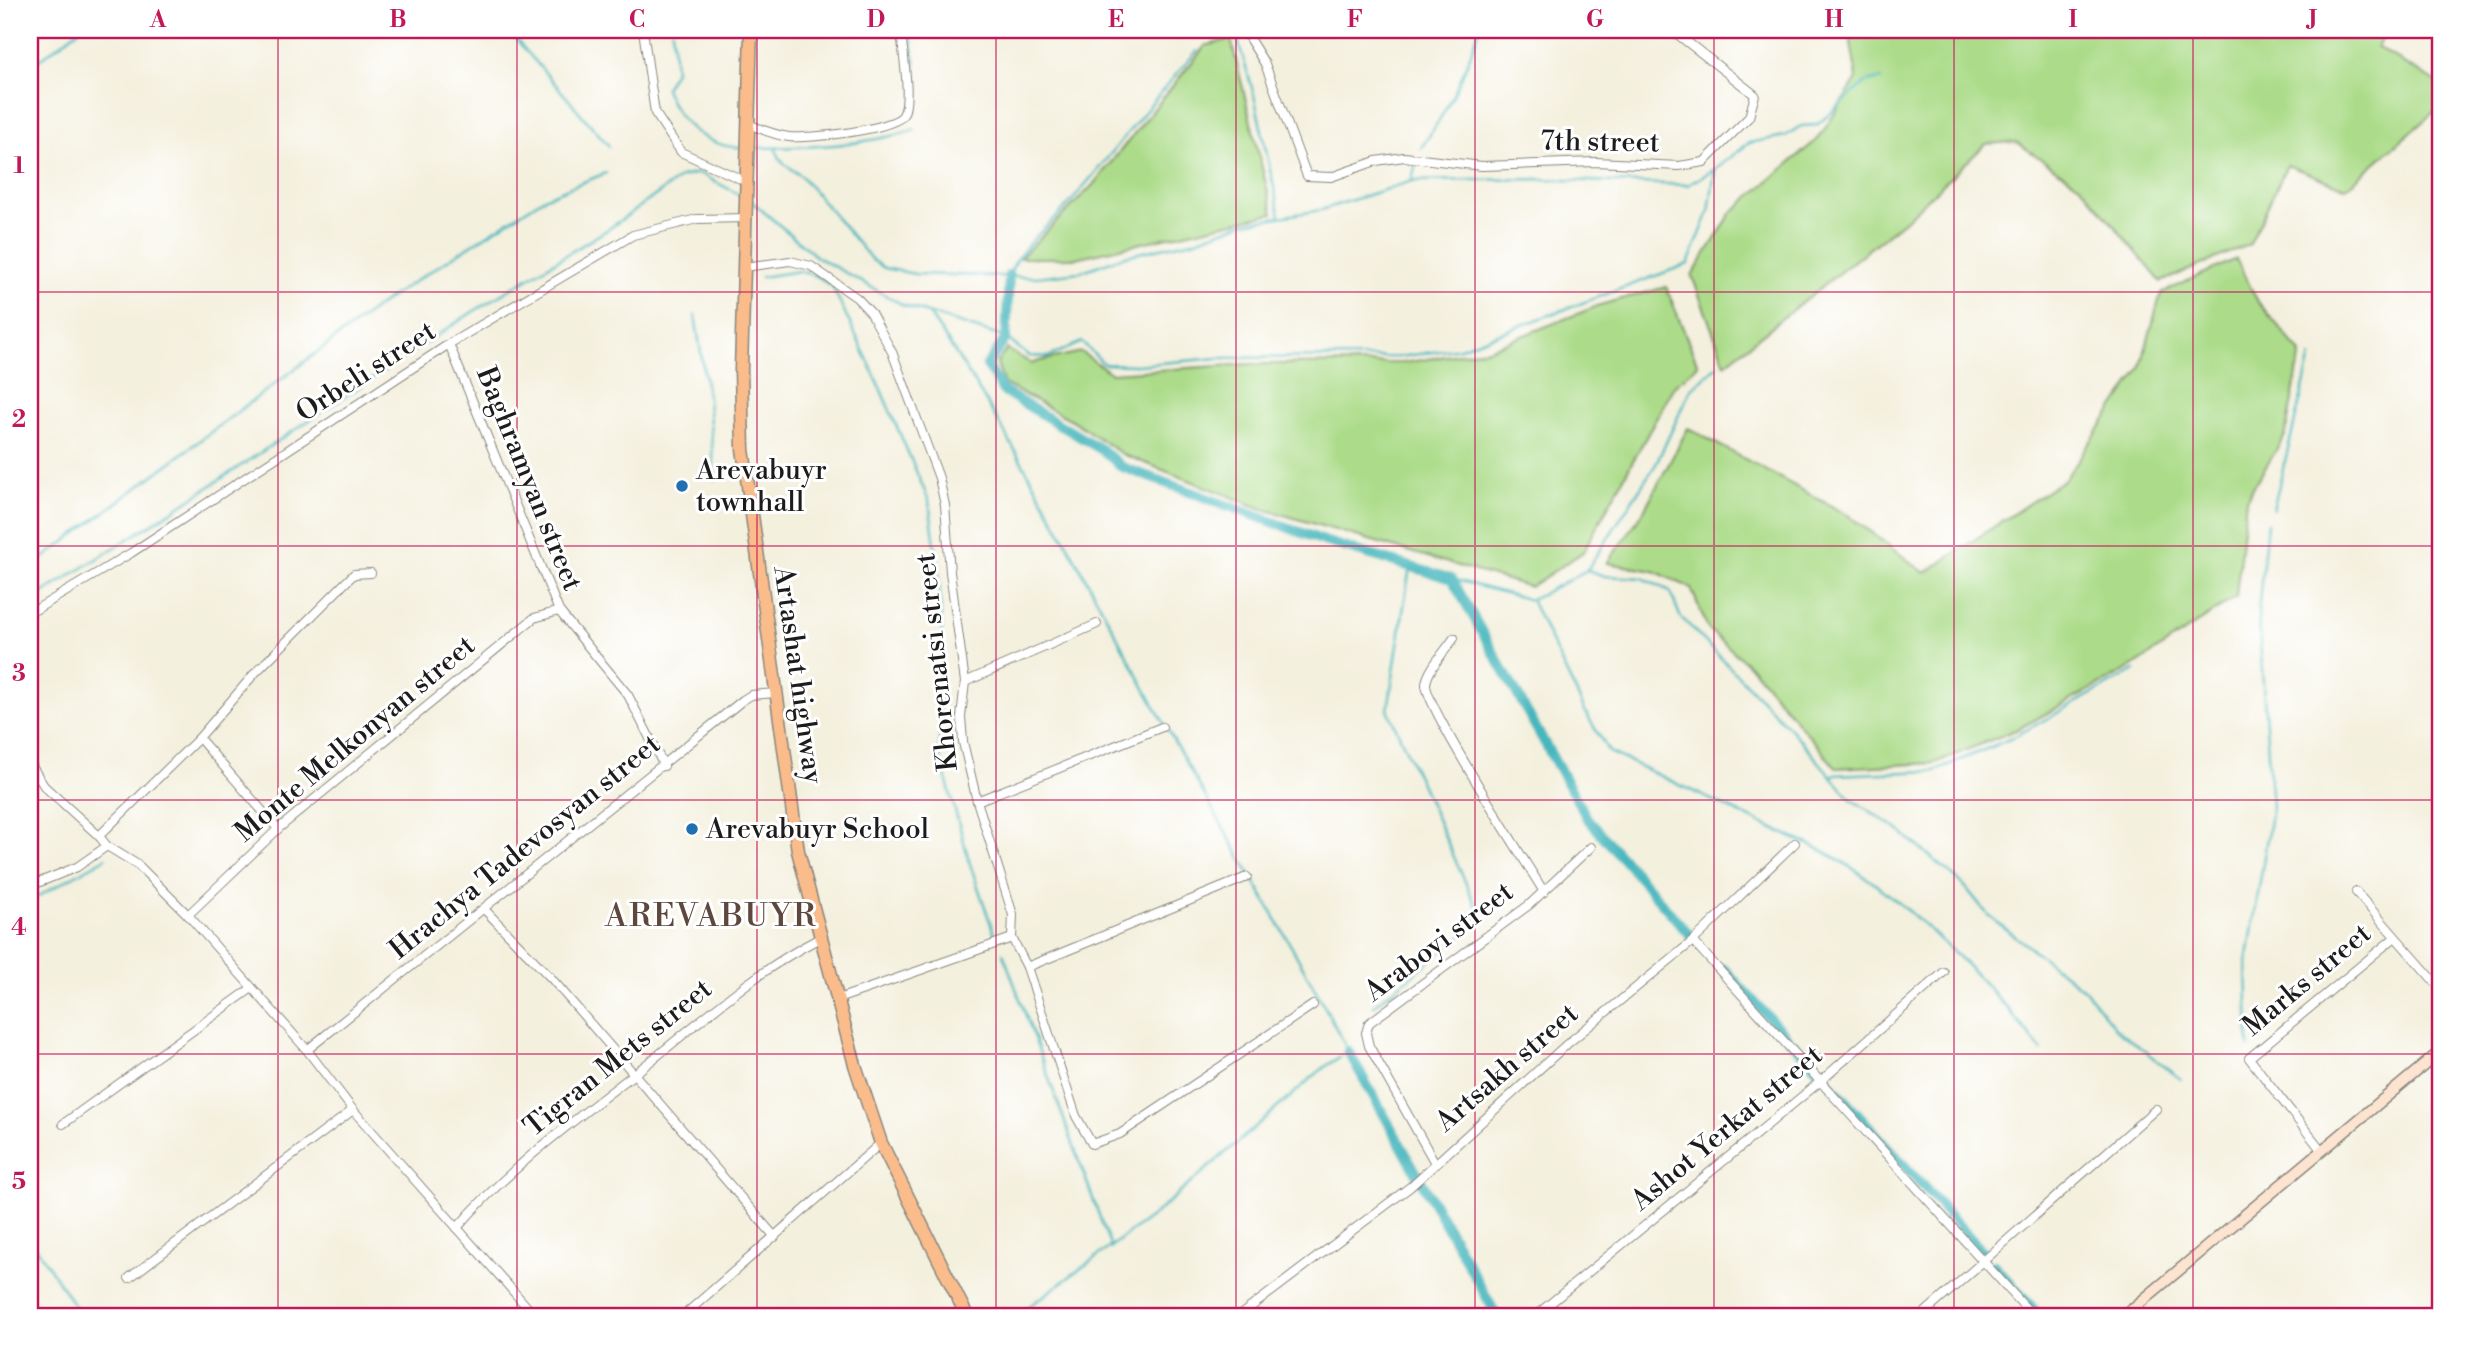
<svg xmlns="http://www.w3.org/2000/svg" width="2471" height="1346" viewBox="0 0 2471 1346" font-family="'Libre Bodoni',serif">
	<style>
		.green { fill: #acdc89; stroke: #647c52; stroke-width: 2 }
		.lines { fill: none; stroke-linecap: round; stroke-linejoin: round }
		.stream { stroke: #47b7be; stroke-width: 2.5 }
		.canal { stroke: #47b7be; stroke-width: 10 }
		.street-casing { stroke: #88867d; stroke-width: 10 }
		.secondary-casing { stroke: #88867d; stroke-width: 13 }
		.primary-casing { stroke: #88867d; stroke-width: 15 }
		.street { stroke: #fff; stroke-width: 8 }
		.secondary { stroke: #fde4d1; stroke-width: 10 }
		.primary { stroke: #fabc8b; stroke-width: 12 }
		.rail-casing { stroke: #1c1c1c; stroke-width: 5 }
		.rail { stroke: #fff; stroke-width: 2.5; stroke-dasharray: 8; stroke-linecap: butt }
		.grid { fill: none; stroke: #c2185b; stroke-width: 2; stroke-opacity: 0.55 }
		.poi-dot { fill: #1f6fb2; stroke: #fff; stroke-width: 2.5 }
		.labels { text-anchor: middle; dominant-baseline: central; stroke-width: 6; stroke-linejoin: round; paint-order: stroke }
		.street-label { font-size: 28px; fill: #1c1c1c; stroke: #fff }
		.poi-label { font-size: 28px; fill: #1c1c1c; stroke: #fff; text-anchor: start }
		.quarter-label { font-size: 32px; letter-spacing: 2px; fill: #5e473c; stroke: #fff }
		.neatline { fill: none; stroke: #c2185b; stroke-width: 2.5 }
		.grid-label { font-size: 23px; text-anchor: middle; font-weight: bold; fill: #c2185b }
	</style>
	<rect width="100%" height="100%" fill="#fff"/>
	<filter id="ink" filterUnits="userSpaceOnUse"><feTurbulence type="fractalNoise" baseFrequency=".0143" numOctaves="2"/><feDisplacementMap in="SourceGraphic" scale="14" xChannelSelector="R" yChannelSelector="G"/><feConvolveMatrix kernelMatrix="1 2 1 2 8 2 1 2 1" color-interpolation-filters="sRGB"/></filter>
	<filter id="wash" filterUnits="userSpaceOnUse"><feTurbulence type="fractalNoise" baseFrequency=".00686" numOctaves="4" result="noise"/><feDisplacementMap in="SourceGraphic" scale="28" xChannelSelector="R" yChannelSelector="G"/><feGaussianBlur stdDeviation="1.57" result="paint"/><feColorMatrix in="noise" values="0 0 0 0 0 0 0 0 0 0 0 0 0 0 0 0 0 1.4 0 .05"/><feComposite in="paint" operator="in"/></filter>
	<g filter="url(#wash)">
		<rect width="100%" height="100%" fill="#f4f0de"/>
		<!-- green -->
		<g class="green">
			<path d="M 1849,30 L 2388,30 L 2377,47 L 2441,85 L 2441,106 L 2346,188 L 2287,165 L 2250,244 L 2161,282 L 2081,186 L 2016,142 L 1986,144 L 1904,221 L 1725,364 L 1692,276 L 1732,212 L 1819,138 L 1857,79 Z"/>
			<path d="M 1231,39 L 1273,213 L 1076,258 L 1020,258 L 1092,186 L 1205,46 Z"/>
			<path d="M 2236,259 L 2258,302 L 2301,353 L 2285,436 L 2246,499 L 2236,597 L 2134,666 L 2018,729 L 1935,763 L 1836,768 L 1753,669 L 1708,629 L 1691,588 L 1654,571 L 1607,563 L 1642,514 L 1688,428 L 1848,515 L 1925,573 L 2065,479 L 2140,369 L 2161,293 Z"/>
			<path d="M 1666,287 L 1698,365 L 1674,386 L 1583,552 L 1530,587 L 1260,508 L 1122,454 L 1072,420 L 1004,384 L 997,363 L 1007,349 L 1031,363 L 1081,352 L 1111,373 L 1251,364 L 1403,363 L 1489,349 L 1600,305 Z"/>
		</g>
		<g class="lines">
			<!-- stream -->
			<g class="stream">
				<path d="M 508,30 L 609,146"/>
				<path d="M 672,30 L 675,71 L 665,88 C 678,124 706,147 744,148"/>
				<path d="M 910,30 L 915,61 L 915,112"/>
				<path d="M 1235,30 L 1254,95 L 1280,216"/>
				<path d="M 30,67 L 79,30"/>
				<path d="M 750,148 C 811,147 856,147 915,130"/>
				<path d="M 775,148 L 782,162 L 803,178 L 872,260 L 884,268 L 915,274 L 1036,277 L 1080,272 L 1125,256 L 1193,241 L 1243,223 L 1321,210 L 1412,181 L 1539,179 L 1688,185 L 1715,169 L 1749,143 L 1785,136 L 1801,126 L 1817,125 L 1866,82 L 1881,79"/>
				<path d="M 1421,148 C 1449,108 1464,76 1479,30"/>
				<path d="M 1412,180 L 1416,163"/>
				<path d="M 751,201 L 817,257 L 903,305 L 1006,338 L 1029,356 L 1048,357 L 1082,342 L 1104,364 L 1136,365 L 1219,358 L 1399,357 L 1460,348 L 1688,264 L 1709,212 L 1715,169"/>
				<path d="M 1009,275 C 1022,243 1053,224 1075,197 C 1116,149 1154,98 1197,51"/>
				<path d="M 761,277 L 799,271 L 817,276 L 832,286 L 871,367 L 929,501 L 938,567 L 942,636 L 939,753 L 970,864 L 994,933"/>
				<path d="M 929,314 C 1017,440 1085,580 1159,714 C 1221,827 1289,936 1348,1051 L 1322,1069 L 1155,1214 L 1016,1316"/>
				<path d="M 695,315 L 708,398 L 715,480"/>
				<path d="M 2273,509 L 2311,357"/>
				<path d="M 30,568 L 392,296 L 546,197 L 606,173"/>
				<path d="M 1587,570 L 1656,464 L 1691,389 L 1717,366"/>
				<path d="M 1452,579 L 1531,600 L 1588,717 L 1609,752 L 1793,838 C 1877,866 1988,981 2042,1051"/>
				<path d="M 1531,600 L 1587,570 L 1605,576 L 1642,578 L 1670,591 L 1680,616 L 1794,733 L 1851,799 L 1896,828 L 1963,884 L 1988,915 L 2086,991 L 2116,1029 L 2181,1079"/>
				<path d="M 30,601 L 177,508 L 471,313 L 610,228 L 681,177 L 699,173 L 742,196"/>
				<path d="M 1831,775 L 1934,771 L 2012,738 L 2135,670"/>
				<path d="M 30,901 L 106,858"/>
				<path d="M 1003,953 L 1111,1248"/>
				<path d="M 1373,1006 L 1476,925 L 1477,908 L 1388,710 L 1410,566"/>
				<path d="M 2249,1047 L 2247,963 L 2272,807 L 2258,613 L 2267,523"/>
				<path d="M 30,1238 L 81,1316"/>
			</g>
			<!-- canal -->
			<g class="canal">
				<path d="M 1009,275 L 1006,338 L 987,365 L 1003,391 L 1102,450 L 1122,467 L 1327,542 L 1452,579 L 1587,818 L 1689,934"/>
				<path d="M 1724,969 L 1821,1074"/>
				<path d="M 1348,1051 L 1497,1316"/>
				<path d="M 1831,1084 L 1982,1251"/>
				<path d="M 1994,1265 L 2040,1316"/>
			</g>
		</g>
	</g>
	<g filter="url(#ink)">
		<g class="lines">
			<!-- street casing -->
			<g class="street-casing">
				<g id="street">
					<path d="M 643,30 L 655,113 L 681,152 L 747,182"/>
					<path d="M 1244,30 L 1265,64 L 1307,176 L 1331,177 L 1376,161 L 1404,157 L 1482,166 L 1596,162 L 1679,166 L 1704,162 L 1749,117 L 1755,95 L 1672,30"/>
					<path d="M 748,124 C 761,129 774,135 789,137 C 807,139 894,130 903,115 C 912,100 902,49 901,30"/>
					<path d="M 744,267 L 790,261 L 811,266 L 857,298 L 871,313 L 892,352 L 939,478 L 945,505 L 950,572 L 965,682 L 961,717 L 963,742 L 977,801 L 1013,915 L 1012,938 L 1027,967 L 1076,1116 L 1092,1144 L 1120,1134 L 1313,1005"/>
					<path d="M 449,344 L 559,611 L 628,695 L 664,766"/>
					<path d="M 371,573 L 354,574 L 255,673 L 199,738 L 99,836 L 107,846 L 138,865 L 188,915 L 307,1050 L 353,1110 L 535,1316"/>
					<path d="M 30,613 L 131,553 L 449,344 L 633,235 L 697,219 L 747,218"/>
					<path d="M 1454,638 C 1446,650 1427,670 1426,684 C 1425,706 1526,862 1544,892"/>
					<path d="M 965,682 L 1097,624"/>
					<path d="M 199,738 L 278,829"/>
					<path d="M 30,763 L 44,786 L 99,836"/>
					<path d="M 977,801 L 1162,727"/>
					<path d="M 30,886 L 77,867 L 107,846"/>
					<path d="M 2356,892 L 2441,989"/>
					<path d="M 484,909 L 551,978 L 775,1237"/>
					<path d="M 188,915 L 278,829 L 534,618 L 559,611"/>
					<path d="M 1693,941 L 2033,1316"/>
					<path d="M 1027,967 L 1247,877"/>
					<path d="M 838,999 L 1012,938"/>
					<path d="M 307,1050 L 743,700 L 751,695 L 776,693"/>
					<path d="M 63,1124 L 252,988"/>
					<path d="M 2322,1151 L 2249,1058 L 2394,938"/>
					<path d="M 1435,1163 L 1369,1046 L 1366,1033 L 1369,1023 L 1529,905 L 1591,847"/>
					<path d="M 457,1228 C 511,1165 582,1115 647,1064 C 702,1020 757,970 820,938"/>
					<path d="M 129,1278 L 353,1110"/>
					<path d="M 683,1316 L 881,1143"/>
					<path d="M 1239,1316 L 1410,1187 L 1567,1044 L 1693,941 L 1795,843"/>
					<path d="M 1535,1316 L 1822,1080 L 1944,972"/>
					<path d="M 1921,1316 L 2156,1109"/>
				</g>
			</g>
			<!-- secondary casing -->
			<g class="secondary-casing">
				<path id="secondary" d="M 2124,1316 L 2441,1051"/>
			</g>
			<!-- primary casing -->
			<g class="primary-casing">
				<path id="primary" d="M 751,30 L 741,370 L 743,449 L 798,851 L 855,1065 L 881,1143 L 967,1316"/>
			</g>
			<!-- street -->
			<use href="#street" class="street"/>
			<!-- secondary -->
			<use href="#secondary" class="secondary"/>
			<!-- primary -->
			<use href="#primary" class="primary"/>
			<!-- rail casing -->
			<g class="rail-casing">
				<path id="rail" d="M 30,1305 L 37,1316"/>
			</g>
			<!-- rail -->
			<use href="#rail" class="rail"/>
		</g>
	</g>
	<!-- grid -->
	<path class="grid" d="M 278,30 L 278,1316M 517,30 L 517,1316M 757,30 L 757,1316M 996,30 L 996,1316M 1236,30 L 1236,1316M 1475,30 L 1475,1316M 1714,30 L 1714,1316M 1954,30 L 1954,1316M 2193,30 L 2193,1316M 30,292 L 2441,292M 30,546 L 2441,546M 30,800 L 2441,800M 30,1054 L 2441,1054"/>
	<!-- markers -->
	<g class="poi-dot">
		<circle cx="682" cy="486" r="7"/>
		<circle cx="692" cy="829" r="7"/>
	</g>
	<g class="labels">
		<!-- street labels -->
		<g class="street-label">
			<text transform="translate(1600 142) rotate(1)">7th street</text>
			<text transform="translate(366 372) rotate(-33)">Orbeli street</text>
			<text transform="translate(529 479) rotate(68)">Baghramyan street</text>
			<text transform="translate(937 662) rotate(-96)">Khorenatsi street</text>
			<text transform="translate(798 675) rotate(82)">Artashat highway</text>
			<text transform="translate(355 739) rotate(-40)">Monte Melkonyan street</text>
			<text transform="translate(525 847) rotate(-39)">Hrachya Tadevosyan street</text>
			<text transform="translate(1439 942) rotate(-37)">Araboyi street</text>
			<text transform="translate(2307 980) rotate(-40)">Marks street</text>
			<text transform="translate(618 1058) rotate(-39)">Tigran Mets street</text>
			<text transform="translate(1507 1068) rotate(-41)">Artsakh street</text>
			<text transform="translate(1727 1128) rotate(-40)">Ashot Yerkat street</text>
		</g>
		<!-- poi labels -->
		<g class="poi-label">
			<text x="696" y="470">Arevabuyr<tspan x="696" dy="32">townhall</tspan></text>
			<text x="706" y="829">Arevabuyr School</text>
		</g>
		<!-- quarter labels -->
		<g class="quarter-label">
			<text x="711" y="916">AREVABUYR</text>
		</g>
	</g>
	<!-- margin -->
	<rect width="2471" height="1346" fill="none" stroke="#fff" stroke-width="77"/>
	<rect x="38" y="38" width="2394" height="1270" class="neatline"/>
	<g class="grid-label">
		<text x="158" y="27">A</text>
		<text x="398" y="27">B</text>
		<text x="637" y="27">C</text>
		<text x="876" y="27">D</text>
		<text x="1116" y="27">E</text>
		<text x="1355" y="27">F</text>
		<text x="1595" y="27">G</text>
		<text x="1834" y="27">H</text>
		<text x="2073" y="27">I</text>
		<text x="2313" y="27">J</text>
		<text x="19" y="173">1</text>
		<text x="19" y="427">2</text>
		<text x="19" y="681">3</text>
		<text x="19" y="935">4</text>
		<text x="19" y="1189">5</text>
	</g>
</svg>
